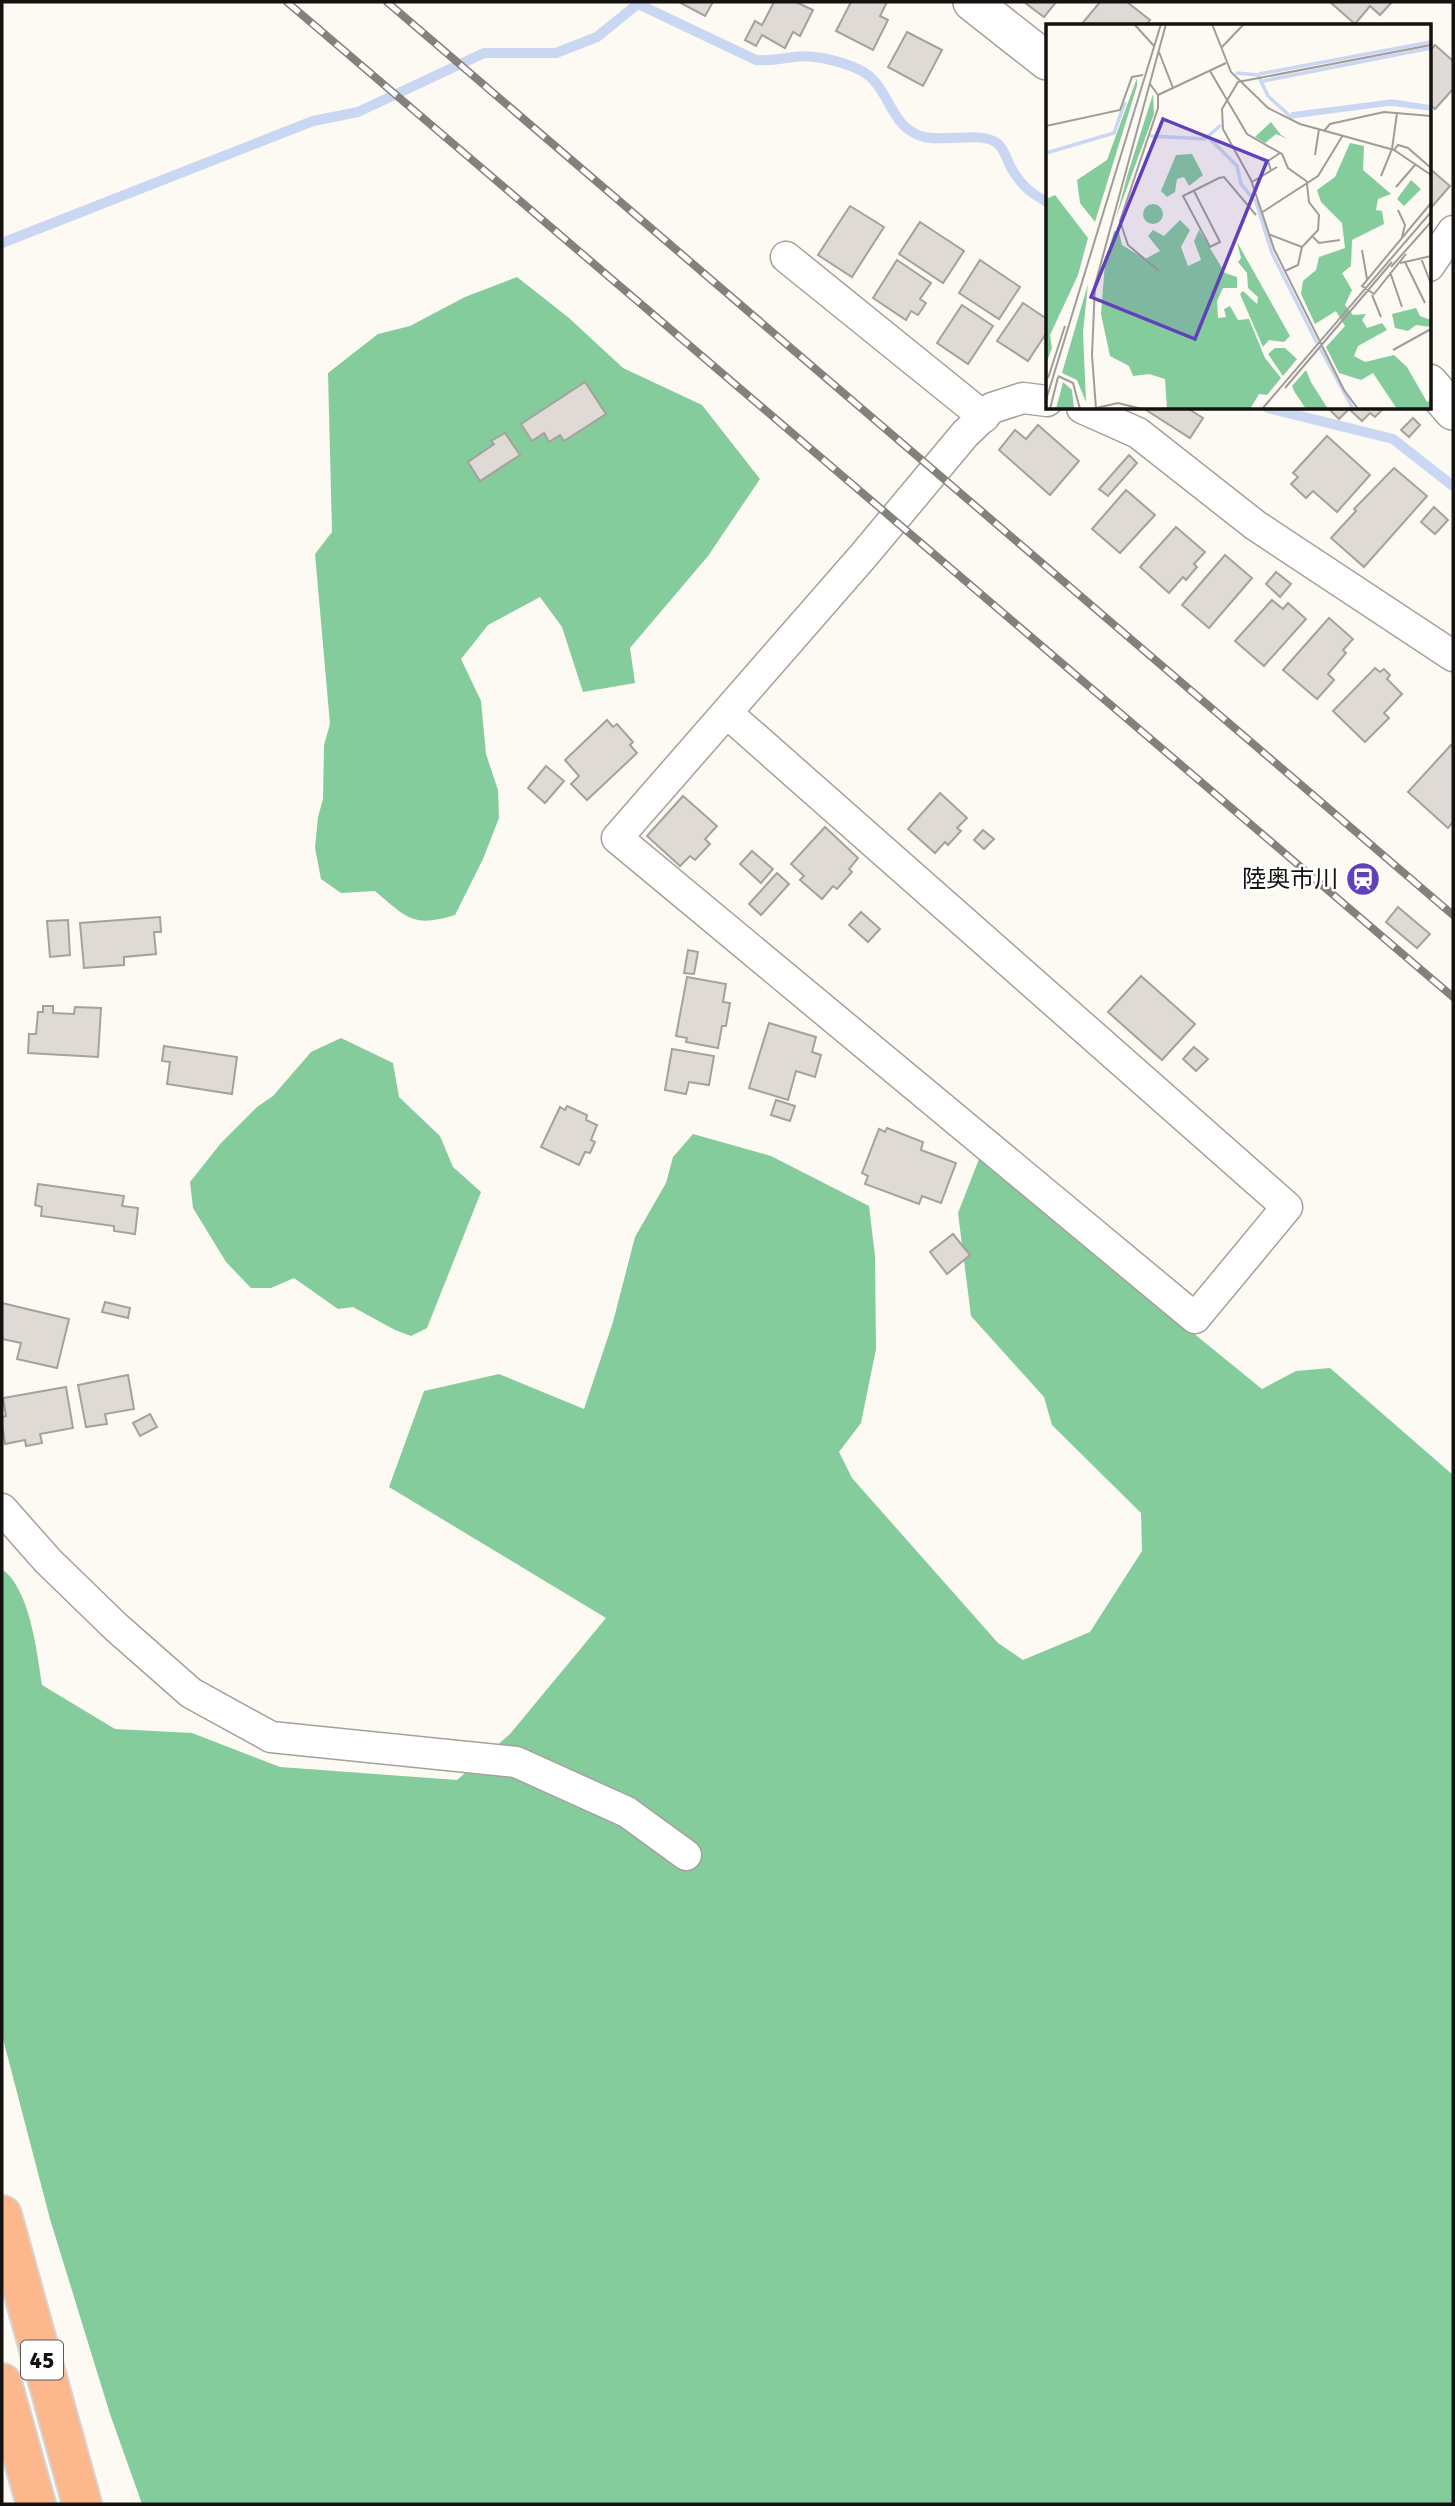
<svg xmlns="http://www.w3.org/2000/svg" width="1455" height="2506" viewBox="0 0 1455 2506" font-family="Signika,'Noto Sans JP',sans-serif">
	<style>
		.forest { fill: #85cc9c }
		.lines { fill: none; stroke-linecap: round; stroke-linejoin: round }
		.stream { stroke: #cad7f2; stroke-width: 10 }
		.building { fill: #dfdad5; stroke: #a5a19b; stroke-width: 2 }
		.minor-casing { stroke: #a4a19b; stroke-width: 33 }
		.tertiary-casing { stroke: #a4a19b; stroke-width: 40 }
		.trunk-casing { stroke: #d5d4d4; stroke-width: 42 }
		.minor { stroke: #fff; stroke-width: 30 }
		.tertiary { stroke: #fff; stroke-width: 37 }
		.trunk { stroke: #fcb88c; stroke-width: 38 }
		.rail-casing { stroke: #84817d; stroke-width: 8 }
		.rail { stroke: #fff; stroke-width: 5; stroke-dasharray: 16; stroke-linecap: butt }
		.labels { text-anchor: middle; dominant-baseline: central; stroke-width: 5; stroke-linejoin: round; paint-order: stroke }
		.shield { fill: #fff; stroke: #5a5958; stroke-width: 2 }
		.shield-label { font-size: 23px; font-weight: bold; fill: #141210 }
		.poi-label { font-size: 24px; fill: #141210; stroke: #fff; text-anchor: end }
		.inset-river { fill: none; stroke: #cad7f2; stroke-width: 3.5 }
		.inset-road { fill: none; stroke: #a09d98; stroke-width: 2 }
		.view { fill: #6141ba; fill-opacity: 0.15; stroke: #6141ba; stroke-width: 3.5 }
		.inset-edge { fill: none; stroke: #141210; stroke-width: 3.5 }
	</style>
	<rect width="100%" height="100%" fill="#fdf9f3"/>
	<!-- forest -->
	<g class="forest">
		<path d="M 517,277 L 569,318 L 623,368 L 702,405 L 760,479 L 708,556 L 630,648 L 635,683 L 583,692 L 562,627 L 540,597 L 488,625 L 461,659 L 481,701 L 486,754 L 498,790 L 499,818 L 483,859 L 455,915 C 413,928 407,918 375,891 L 341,893 L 321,879 L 315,848 L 318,817 L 323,799 L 324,745 L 330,724 L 315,554 L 332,532 L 328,373 L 378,334 L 410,326 L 465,297 Z"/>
		<path d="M 341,1038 L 393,1063 L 399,1097 L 440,1136 L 453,1167 L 481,1192 L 427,1328 L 411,1336 L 395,1330 L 353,1307 L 338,1309 L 294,1278 L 271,1288 L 251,1288 L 226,1262 L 193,1208 L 190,1182 L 221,1143 L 257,1107 L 273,1096 L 311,1052 Z"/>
		<path d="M 693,1134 L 771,1156 L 869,1206 L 875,1256 L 876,1349 L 861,1423 L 839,1452 L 852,1478 L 998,1643 L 1023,1660 L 1090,1632 L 1142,1551 L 1141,1513 L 1052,1425 L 1044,1397 L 971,1316 L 958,1213 L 979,1159 L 1262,1389 L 1296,1371 L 1330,1368 L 1453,1475 L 1453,2504 L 142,2504 L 110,2414 L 50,2219 L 2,2035 L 2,1569 C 30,1589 37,1652 42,1685 L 115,1729 L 192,1733 L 280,1767 L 457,1780 L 510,1734 L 606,1618 L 389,1487 L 424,1391 L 499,1374 L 584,1409 L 613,1322 L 635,1237 L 666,1183 L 673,1157 Z"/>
	</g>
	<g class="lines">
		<!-- stream -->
		<g class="stream">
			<path d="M 638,4 L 756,60 C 770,61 779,59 793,57 C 813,54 841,61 860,70 C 891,85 888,128 924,137 C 947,142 979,131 997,143 C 1005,149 1007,162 1013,171 C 1022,186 1032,194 1047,202"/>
			<path d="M 2,243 L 313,121 L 358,112 L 484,53 L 556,53 L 597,37 L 640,2"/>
			<path d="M 1268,408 L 1393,439 L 1453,486"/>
		</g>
	</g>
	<!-- building -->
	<g class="building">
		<path d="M 679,2 L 713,2 L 705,16 Z"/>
		<path d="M 774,2 L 796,2 L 813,10 L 800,36 L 793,32 L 785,48 L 762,35 L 756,46 L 745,40 L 755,21 L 762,25 Z"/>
		<path d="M 851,2 L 887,2 L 880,16 L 888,20 L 873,50 L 836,31 Z"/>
		<path d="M 1024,2 L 1056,2 L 1044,17 Z"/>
		<path d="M 1100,2 L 1127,2 L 1150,20 L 1146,26 L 1080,26 Z"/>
		<path d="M 1330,2 L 1392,2 L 1380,15 L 1370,6 L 1355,24 Z"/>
		<path d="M 907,32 L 942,50 L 923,86 L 888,67 Z"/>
		<path d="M 1435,45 L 1453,61 L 1453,89 L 1435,109 L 1429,104 L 1429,52 Z"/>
		<path d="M 1429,168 L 1450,186 L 1429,210 Z"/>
		<path d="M 850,206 L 884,227 L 852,277 L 818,255 Z"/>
		<path d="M 920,222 L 964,251 L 943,283 L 899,254 Z"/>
		<path d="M 897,260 L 931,283 L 920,299 L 926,303 L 918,315 L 911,311 L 906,320 L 873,298 Z"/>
		<path d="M 980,260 L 1020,287 L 999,319 L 959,293 Z"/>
		<path d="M 1023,303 L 1047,319 L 1047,332 L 1028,361 L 997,341 Z"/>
		<path d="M 962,305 L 993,326 L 968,364 L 937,343 Z"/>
		<path d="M 585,382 L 606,414 L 564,441 L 560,435 L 549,442 L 544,433 L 532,441 L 521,424 Z"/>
		<path d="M 1143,408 L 1187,408 L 1203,418 L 1190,438 Z"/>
		<path d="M 1328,408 L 1384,408 L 1375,417 L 1370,413 L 1362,421 L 1349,409 L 1339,419 Z"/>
		<path d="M 1413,418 L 1420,425 L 1409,437 L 1401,430 Z"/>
		<path d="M 1038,425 L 1079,461 L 1050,495 L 999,450 L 1015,430 L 1026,439 Z"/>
		<path d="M 505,433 L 520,455 L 480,481 L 468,462 L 494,444 L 491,441 Z"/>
		<path d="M 1327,436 L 1370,475 L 1337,512 L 1313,491 L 1306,498 L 1291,484 L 1298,477 L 1293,473 Z"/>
		<path d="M 1129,455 L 1137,463 L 1108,496 L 1099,489 Z"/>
		<path d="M 1394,468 L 1427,496 L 1364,567 L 1331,538 L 1356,511 L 1354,509 Z"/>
		<path d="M 1126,490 L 1155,515 L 1120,553 L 1092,529 Z"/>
		<path d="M 1434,507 L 1448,520 L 1435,534 L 1421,522 Z"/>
		<path d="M 1176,527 L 1205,552 L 1194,564 L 1197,567 L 1186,580 L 1183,577 L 1169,593 L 1140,567 Z"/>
		<path d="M 1225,555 L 1252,578 L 1209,628 L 1182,605 Z"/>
		<path d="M 1276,572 L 1291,584 L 1280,597 L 1266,584 Z"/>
		<path d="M 1272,600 L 1283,609 L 1288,603 L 1306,619 L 1264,666 L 1235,641 Z"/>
		<path d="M 1329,618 L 1353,639 L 1343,650 L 1346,653 L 1328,674 L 1334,680 L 1317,699 L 1283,670 Z"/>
		<path d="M 1375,668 L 1380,672 L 1384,669 L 1390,675 L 1387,679 L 1402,694 L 1384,713 L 1389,718 L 1365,742 L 1333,711 Z"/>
		<path d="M 607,720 L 613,727 L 617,724 L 633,742 L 630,745 L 637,753 L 587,800 L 571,784 L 579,776 L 565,760 Z"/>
		<path d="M 1451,745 L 1453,747 L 1453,822 L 1448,828 L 1408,792 Z"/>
		<path d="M 546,766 L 564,781 L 545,803 L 528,788 Z"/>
		<path d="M 940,793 L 967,818 L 957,828 L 961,831 L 948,845 L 945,842 L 935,853 L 908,829 Z"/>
		<path d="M 683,796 L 717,826 L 705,839 L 710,844 L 695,860 L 690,856 L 680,866 L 647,836 Z"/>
		<path d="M 825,827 L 858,858 L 849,869 L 852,872 L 837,889 L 833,886 L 822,899 L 800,880 L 804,876 L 791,864 Z"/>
		<path d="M 983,830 L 994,839 L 984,849 L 974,840 Z"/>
		<path d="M 752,851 L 773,869 L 761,883 L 740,864 Z"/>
		<path d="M 777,873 L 789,884 L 761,915 L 749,904 Z"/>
		<path d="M 1398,907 L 1430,934 L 1417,948 L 1386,922 Z"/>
		<path d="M 861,912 L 880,929 L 868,942 L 849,925 Z"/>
		<path d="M 160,917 L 161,932 L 154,932 L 156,954 L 124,957 L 124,965 L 84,968 L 80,923 Z"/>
		<path d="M 68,920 L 70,955 L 50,957 L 47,921 Z"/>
		<path d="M 688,950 L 698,952 L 694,974 L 684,973 Z"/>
		<path d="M 1141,976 L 1195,1024 L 1162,1060 L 1108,1012 Z"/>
		<path d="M 687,977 L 726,984 L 723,1002 L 730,1003 L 726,1026 L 722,1026 L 718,1048 L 686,1042 L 687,1038 L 676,1036 Z"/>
		<path d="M 43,1006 L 53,1006 L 53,1013 L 74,1014 L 75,1007 L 101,1008 L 98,1057 L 28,1053 L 29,1034 L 36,1034 L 38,1012 L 43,1012 Z"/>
		<path d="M 769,1023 L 816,1037 L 812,1052 L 821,1055 L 815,1077 L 796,1071 L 788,1100 L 749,1088 Z"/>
		<path d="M 164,1046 L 237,1057 L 232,1094 L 167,1084 L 170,1062 L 162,1061 Z"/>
		<path d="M 1194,1047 L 1208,1059 L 1196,1071 L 1183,1059 Z"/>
		<path d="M 672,1049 L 714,1056 L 709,1085 L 689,1082 L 686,1094 L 665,1090 Z"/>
		<path d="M 776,1100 L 795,1106 L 790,1121 L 771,1115 Z"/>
		<path d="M 567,1106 L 587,1115 L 586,1120 L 597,1125 L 591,1140 L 595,1142 L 590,1153 L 585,1152 L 579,1165 L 541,1147 L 560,1107 L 565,1110 Z"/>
		<path d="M 887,1128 L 923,1142 L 921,1150 L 956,1163 L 941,1203 L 922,1196 L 919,1204 L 865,1184 L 868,1176 L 862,1173 L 879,1129 L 885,1132 Z"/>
		<path d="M 38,1184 L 124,1196 L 122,1206 L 138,1208 L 135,1234 L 114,1231 L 114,1226 L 41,1216 L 42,1207 L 35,1205 Z"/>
		<path d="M 953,1234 L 970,1255 L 947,1274 L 930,1252 Z"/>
		<path d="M 105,1302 L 130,1308 L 128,1318 L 102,1312 Z"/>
		<path d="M 2,1303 L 69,1319 L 57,1368 L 17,1359 L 21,1343 L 2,1339 Z"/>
		<path d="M 128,1375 L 134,1409 L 105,1414 L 107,1424 L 86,1427 L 78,1385 Z"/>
		<path d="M 66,1387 L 73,1428 L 40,1434 L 42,1443 L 26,1446 L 25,1440 L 5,1444 L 2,1424 L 2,1417 L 6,1416 L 3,1398 Z"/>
		<path d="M 150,1414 L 157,1427 L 140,1436 L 133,1423 Z"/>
	</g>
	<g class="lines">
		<!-- minor casing -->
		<g class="minor-casing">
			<g id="minor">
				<path d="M 786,257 L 984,417"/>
				<path d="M 1429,266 L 1453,231"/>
				<path d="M 1082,408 L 1138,433 L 1255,525 L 1453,656"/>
				<path d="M 727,713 L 1287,1207 L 1195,1318 L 617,838 L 864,555 L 965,434 L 992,408 L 1023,398 L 1047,401"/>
				<path d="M 2,1509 L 48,1561 L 116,1627 L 191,1693 L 271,1737 L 516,1762 L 627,1812 L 686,1855"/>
			</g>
		</g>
		<!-- tertiary casing -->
		<g class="tertiary-casing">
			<g id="tertiary">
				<path d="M 972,2 L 1047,61"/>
				<path d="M 1429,383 L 1453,411"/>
			</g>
		</g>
		<!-- trunk casing -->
		<g class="trunk-casing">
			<g id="trunk">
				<path d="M 2,2215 L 82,2504"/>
				<path d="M 2,2383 L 36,2504"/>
			</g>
		</g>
		<!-- minor -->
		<use href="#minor" class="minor"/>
		<!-- tertiary -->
		<use href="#tertiary" class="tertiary"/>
		<!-- trunk -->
		<use href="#trunk" class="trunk"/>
		<!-- rail casing -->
		<g class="rail-casing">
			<g id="rail">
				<path d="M 287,2 L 1453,997"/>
				<path d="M 387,2 L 1453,915"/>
			</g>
		</g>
		<!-- rail -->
		<use href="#rail" class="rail"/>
	</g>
	<!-- icons -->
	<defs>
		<g id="station-disc" transform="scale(1.75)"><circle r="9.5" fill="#6141ba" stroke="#fff"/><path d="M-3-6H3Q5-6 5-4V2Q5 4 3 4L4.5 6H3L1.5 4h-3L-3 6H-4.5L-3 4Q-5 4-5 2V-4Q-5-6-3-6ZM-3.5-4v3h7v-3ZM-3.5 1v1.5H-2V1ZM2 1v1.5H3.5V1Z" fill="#fff"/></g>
	</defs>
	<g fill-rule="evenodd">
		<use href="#station-disc" x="1363" y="879"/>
	</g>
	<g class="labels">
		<!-- shield labels -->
		<rect class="shield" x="21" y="2340.5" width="42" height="39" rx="5"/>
		<g class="shield-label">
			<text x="42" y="2360">45</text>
		</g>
		<!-- poi labels -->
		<g class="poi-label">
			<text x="1338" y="879">陸奥市川</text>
		</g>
	</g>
	<!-- overview -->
	<g transform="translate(1046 24)">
		<rect width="385" height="385" fill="#fdf9f3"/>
		<path d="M 91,54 L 91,62 L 49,198 L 34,179 L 31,156 L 61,136 ZM 107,70 L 108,90 L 70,194 L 82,149 ZM 225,98 L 235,111 L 242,115 L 230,110 L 219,119 L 209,113 ZM 304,119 L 318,122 L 317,146 L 345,170 L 332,175 L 330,186 L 336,187 L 338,200 L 306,216 L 305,242 L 296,249 L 306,266 L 299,281 L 307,291 L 320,290 L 316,296 L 321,304 L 336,299 L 341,306 L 312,322 L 308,332 L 319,338 L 348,331 L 361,343 L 381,378 L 385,376 L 385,385 L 351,385 L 327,349 L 315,356 L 293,349 L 280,323 L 299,302 L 290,287 L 269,300 L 255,270 L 257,257 L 270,246 L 273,233 L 299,224 L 296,199 L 275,178 L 271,166 L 289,153 ZM 146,130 L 157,151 L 143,162 L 138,153 L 131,155 L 129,168 L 121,173 L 115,167 L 130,131 ZM 365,156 L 375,165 L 358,182 L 351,175 ZM 9,171 L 42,214 L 32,251 L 4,311 L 6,324 L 0,340 L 0,175 ZM97 190a10 10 0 1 1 20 0a10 10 0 1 1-20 0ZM 134,196 L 144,206 L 135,223 L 142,242 L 155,236 L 148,217 L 153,206 L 179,249 L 191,253 L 191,264 L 177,264 L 171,277 L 172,294 L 180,293 L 178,285 L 184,282 L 192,296 L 203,295 L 219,334 L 235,354 L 221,371 L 213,370 L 204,385 L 121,385 L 119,355 L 103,350 L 87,352 L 83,342 L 64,332 L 55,290 L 59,239 L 68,207 L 73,208 L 76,221 L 99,235 L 114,227 L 102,212 L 107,206 L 118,212 ZM 191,218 L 244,312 L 238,318 L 223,316 L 217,323 L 194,270 L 197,267 L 211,280 L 212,273 L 202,264 L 201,249 L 192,238 L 195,234 ZM 42,260 L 37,308 L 40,378 L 31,356 L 16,349 ZM 370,284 L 374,292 L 385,296 L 385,303 L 370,301 L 362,307 L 349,304 L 346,290 ZM 229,324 L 239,324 L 251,335 L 237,352 L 222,330 ZM 260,346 L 265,358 L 282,385 L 260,385 L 248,367 L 246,362 ZM 17,358 L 26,366 L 28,385 L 10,385 Z" fill="#85cc9c"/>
		<path class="inset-river" d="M 190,49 L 212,51 L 222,72 L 245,93 L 344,80 L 385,85M 213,50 L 385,18M 217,57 L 385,24M 245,90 L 346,77 L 385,83M 104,112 L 159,115 L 175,101M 163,114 L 191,142 L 195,160 L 210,178 L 226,229 L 271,319M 0,129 L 68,109 L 79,78M 274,324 L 307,385"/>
		<path class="inset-road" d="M 88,0 L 108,22M 166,0 L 185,48 L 222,84 L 254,100 L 348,126 L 385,151M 175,24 L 198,0M 113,28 L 127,64M 164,47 L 201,110 L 236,130 L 242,144 L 263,159M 104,60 L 112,71 L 112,84 L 74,197 L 82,221 L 113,247M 112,71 L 180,39M 0,102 L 74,86 L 86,53 L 97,51M 278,107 L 284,100 L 338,88 L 385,92M 348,126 L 352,121 L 362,124 L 385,144M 269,131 L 273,105M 225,147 L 222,137 L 234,129M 335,152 L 346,125 L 351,89M 206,158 L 231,143M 350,163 L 369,141M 148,167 L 174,218 L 164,223 L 137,172 L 173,154 L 178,153 L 210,191M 352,186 L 359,201 L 356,213M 215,189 L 272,152 L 297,111M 222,210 L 256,223M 267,213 L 273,219 L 294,216M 316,226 L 321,255M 360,230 L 328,270 L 316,262 L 385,179M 375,234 L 385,260M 359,238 L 385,232M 354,239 L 359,238 L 379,279M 345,243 L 385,198M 239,247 L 252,241 L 256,223 L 272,206 L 273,191 L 263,178 L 261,160M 344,248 L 356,283M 326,271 L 335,293M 347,326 L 385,305M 12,352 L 27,359 L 34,385M 2,354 L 19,302M 239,364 L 346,238M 0,376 L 115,0M 50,384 L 72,379 L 96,385M 4,385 L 12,353M 50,385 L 46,331 L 49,261 L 120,0M 216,385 L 385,188M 312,385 L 298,366 L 228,225 L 205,156 L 177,105 L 176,85 L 192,58 L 385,21"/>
		<path class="view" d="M 117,95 L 221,137 L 149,315 L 45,273 Z"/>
		<rect width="385" height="385" class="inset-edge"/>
	</g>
	<!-- border -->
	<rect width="1455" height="2506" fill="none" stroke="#141210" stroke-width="7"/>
</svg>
